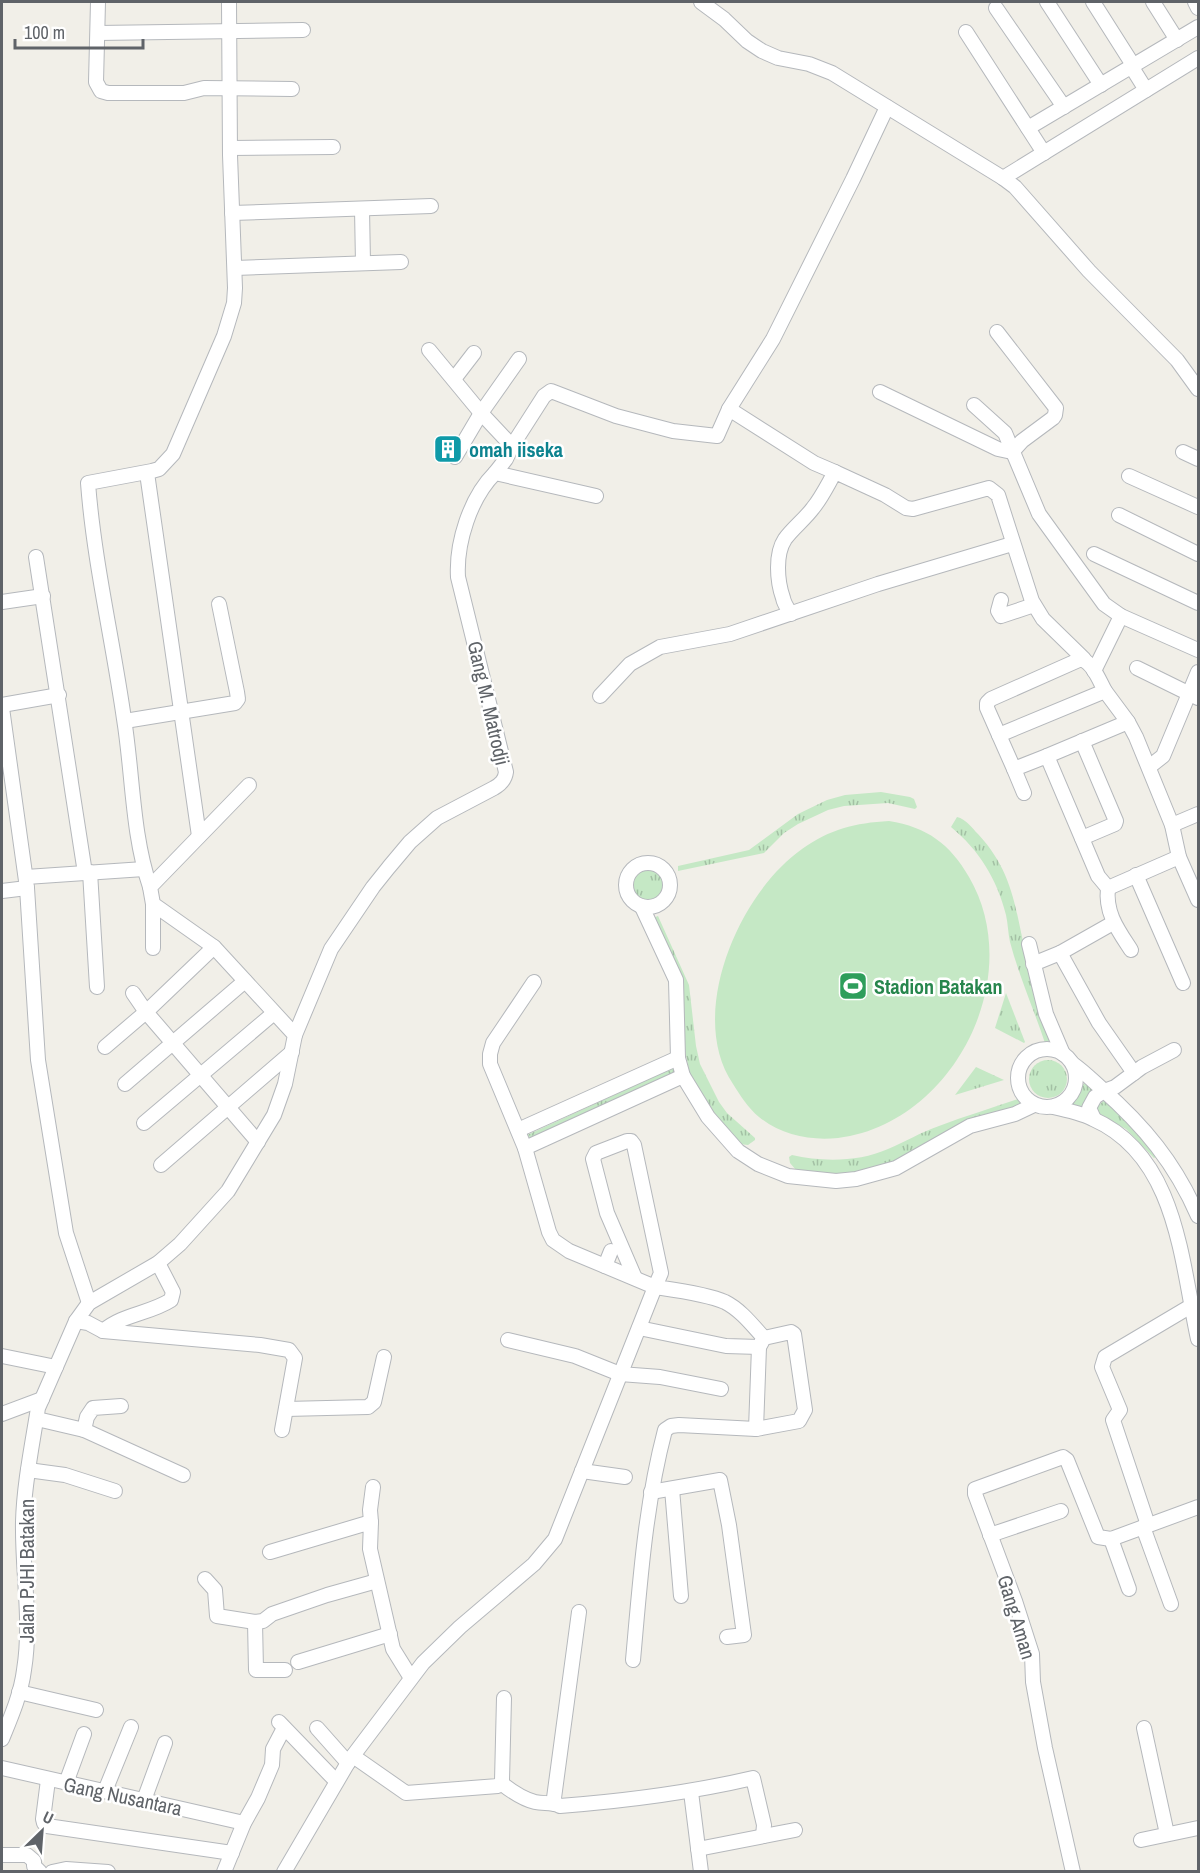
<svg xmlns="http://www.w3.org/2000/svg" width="1200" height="1873" viewBox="0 0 1200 1873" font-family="'Archivo Narrow',sans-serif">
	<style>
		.grass { fill: url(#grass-tufts) }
		.garden { fill: #c5e8c5 }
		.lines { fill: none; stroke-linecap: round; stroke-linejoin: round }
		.minor-casing { stroke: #b5b8bc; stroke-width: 16 }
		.minor { stroke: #fff; stroke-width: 14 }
		.labels { text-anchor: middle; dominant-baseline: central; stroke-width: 5; stroke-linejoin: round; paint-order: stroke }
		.culture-label { font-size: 20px; font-weight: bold; fill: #0d838f; stroke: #fff; text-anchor: start }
		.street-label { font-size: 20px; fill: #5f6368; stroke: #fff }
		.leisure-label { font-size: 20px; font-weight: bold; fill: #27864d; stroke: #fff; text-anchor: start }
	</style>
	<defs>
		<pattern id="grass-tufts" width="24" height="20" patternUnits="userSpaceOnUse" patternTransform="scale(1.5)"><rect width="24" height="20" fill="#c5e8c5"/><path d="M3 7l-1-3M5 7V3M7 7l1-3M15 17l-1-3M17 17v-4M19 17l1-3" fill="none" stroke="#a3c0a4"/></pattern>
	</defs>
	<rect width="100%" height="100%" fill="#f1efe8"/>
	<!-- grass -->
	<g class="grass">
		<path d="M 881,792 L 910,797 L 914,799 L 917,807 L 915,809 L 888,803 L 844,806 L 828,810 L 798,824 L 784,833 L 764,853 L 678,871 L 678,866 L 749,850 L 798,814 L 827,800 L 845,795 Z"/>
		<path d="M 957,817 C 966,819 972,828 978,834 C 1017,876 1015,916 1029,966 C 1036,991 1045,1016 1053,1041 L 1048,1044 L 1045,1043 C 1034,1010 1019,976 1010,942 C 1008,933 1008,924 1006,915 C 997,879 979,850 951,827 Z"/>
		<circle cx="648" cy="886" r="19"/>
		<path d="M 658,916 L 689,985 L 696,1046 L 700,1064 L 719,1102 L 727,1113 L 755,1138 L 755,1140 L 748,1145 L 739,1144 L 712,1115 L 691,1079 L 682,1037 L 681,1007 L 683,985 L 653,918 Z"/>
		<path d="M 1006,993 L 1025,1042 L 1024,1043 L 995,1028 Z"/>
		<circle cx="1048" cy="1079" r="19"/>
		<path d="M 675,1067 L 678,1073 L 530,1138 L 527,1135 Z"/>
		<path d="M 976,1067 L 1004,1080 L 955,1095 Z"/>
		<path d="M 1085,1083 L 1094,1089 L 1082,1109 L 1075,1108 L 1072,1104 C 1073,1098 1079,1094 1079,1087 Z"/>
		<path d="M 1018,1099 L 1022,1105 L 894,1162 L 863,1171 L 835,1175 L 796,1170 L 790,1163 L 789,1157 L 792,1155 C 822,1162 859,1162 888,1149 C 905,1142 921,1132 939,1126 C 965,1116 992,1108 1018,1099 Z"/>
		<path d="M 1105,1100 L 1110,1101 L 1159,1155 L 1154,1158 L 1126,1129 L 1099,1115 L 1097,1112 L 1097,1106 Z"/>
	</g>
	<!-- garden -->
	<path class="garden" d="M 889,821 C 927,827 950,844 969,877 C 1028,978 952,1124 838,1138 C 810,1141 781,1135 759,1117 C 748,1108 740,1095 733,1084 C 686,1015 739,893 802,849 C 830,829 855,823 889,821 Z"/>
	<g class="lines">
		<!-- minor casing -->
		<g class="minor-casing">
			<g id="minor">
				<path d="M 98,2 L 96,82 L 101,91 L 108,93 L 184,93 L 204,88 L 292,89"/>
				<path d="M 701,2 L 724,19 L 747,41 L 762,51 L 778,58 L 809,64 L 832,73 L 1003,178 L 1015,187 L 1089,271 L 1177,360 L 1198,389"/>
				<path d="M 1047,2 L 1101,85"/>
				<path d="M 1093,2 L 1133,65"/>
				<path d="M 1153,2 L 1177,40"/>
				<path d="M 1195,2 L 1198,8"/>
				<path d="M 996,8 L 1064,107"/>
				<path d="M 966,32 L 1044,153"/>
				<path d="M 98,33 L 303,30"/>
				<path d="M 1131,66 L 1146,90"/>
				<path d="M 1028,128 L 1198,27"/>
				<path d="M 230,148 L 333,147"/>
				<path d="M 1003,178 L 1198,58"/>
				<path d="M 362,209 L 363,263"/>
				<path d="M 232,213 L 431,206"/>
				<path d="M 235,268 L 401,262"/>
				<path d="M 997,332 L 1056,408 L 1055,415 L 1053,418 L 1022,441 L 1012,452"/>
				<path d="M 429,350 L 481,413 L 512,446 L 506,459 L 495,473"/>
				<path d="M 454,379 L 474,353"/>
				<path d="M 880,392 L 998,449 L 1012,452"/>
				<path d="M 974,405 L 1005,433 L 1039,514 L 1104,604 L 1121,616 L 1198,650"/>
				<path d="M 729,409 L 773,339 L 853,179 L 887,107"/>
				<path d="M 512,446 L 544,396 L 551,391 L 616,416 L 673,431 L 717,436 L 729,409 L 814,463 L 835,472"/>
				<path d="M 1183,452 L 1198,459"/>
				<path d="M 455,457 L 481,413 L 519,359"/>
				<path d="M 147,473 L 199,836"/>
				<path d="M 1129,476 L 1198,507"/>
				<path d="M 1119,515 L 1198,554"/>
				<path d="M 1094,554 L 1198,603"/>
				<path d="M 36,557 L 85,873"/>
				<path d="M 1001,600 L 998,611 L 1001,616 L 1034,605"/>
				<path d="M 2,602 L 43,596"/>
				<path d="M 791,614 C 788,609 784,604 783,598 C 777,581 775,554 785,539 C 793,528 805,519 813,508 C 822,497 828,484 835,472 L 885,495 L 906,508 L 913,509 L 989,488 L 998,495 L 1032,601 L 1043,619 L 1084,659"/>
				<path d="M 1137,668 L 1198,698"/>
				<path d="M 1094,671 L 1121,616"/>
				<path d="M 1105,691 C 1099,680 1093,663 1081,659 L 991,699 L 987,703 L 987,708 L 1014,769 L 1047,756 L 1098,876 L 1108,888 L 1179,857"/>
				<path d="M 600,696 L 630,664 L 660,647 L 730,634 L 878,584 L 1012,544"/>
				<path d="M 2,705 L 59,695"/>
				<path d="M 2,708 L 27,888 L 38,1060 L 66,1233 L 89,1303"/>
				<path d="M 125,721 L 235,703 L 238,699 L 237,692 L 219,604"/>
				<path d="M 999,735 L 1105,691 L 1128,722 L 1136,737 L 1172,825 L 1179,857 L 1198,900"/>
				<path d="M 1082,741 L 1116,821 L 1115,824 L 1082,838"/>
				<path d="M 1047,756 L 1128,722"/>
				<path d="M 1149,767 L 1163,756 L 1198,672"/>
				<path d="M 1014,769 L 1024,793"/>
				<path d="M 1172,825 L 1198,814"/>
				<circle cx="648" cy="885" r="22"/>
				<path d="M 90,872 L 97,987"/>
				<path d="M 1136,875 L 1183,983"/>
				<path d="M 26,877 L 144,869"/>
				<path d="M 150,887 C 132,834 133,775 124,719 C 113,641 94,562 88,483 L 152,471 L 159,469 L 173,454 L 224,336 L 234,303 L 235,288 L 230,155 L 229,2"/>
				<path d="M 1108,888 C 1105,913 1118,930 1131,950"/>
				<path d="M 2,891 L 27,888"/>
				<path d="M 153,904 L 153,948"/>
				<path d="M 642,907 L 676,980 L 678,1058 L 683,1076 L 708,1117 L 738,1151 L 758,1164 L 788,1176 L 836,1181 L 856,1179 L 896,1168 L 970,1126 L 1015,1114 L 1034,1105"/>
				<path d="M 1029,944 L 1046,1014 L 1063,1054"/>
				<path d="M 1060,953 L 1099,1023 L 1134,1073"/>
				<path d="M 1033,964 L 1060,953 L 1113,923"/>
				<path d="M 133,993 L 146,1012 L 258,1142"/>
				<path d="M 295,1035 L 331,949 L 373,887 L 389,867 L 410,842 L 437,818 L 494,788 C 501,784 505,780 506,772 L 458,577 C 456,543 470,498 495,473 L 596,496"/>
				<path d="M 105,1047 L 146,1012 L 214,947"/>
				<circle cx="1047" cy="1078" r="29"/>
				<path d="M 1073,1064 C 1083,1071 1092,1080 1101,1088 C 1144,1126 1175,1163 1198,1216"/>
				<path d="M 125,1084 L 245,981"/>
				<path d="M 1053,1107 C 1067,1110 1081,1113 1093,1119 C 1177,1156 1181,1261 1198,1339"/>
				<path d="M 1094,1119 L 1089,1108 L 1095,1097 L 1104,1091 L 1115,1087 L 1142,1067 L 1174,1050"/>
				<path d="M 144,1123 L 274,1013"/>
				<path d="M 518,1130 L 678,1058"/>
				<path d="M 525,1148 L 683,1076"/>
				<path d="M 161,1165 L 292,1052"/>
				<path d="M 605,1266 L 611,1251"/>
				<path d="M 635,1278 L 607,1213 L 593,1159 L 596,1153 L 627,1141 L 631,1141 L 634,1145 L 661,1273 L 655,1287 C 675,1290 707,1294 725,1302 C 741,1310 753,1326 764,1338"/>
				<path d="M 76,1321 L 88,1323 L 103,1331 L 260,1345 L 289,1350 L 295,1358 L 282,1430"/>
				<path d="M 103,1331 C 123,1314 149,1314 171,1300 L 173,1292 L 158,1263"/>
				<path d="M 508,1340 L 575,1356 L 620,1374 L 660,1377 L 721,1389"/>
				<path d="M 2,1356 L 56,1367"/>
				<path d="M 286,1409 L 368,1407 L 374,1402 L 384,1357"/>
				<path d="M 2,1414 L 42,1399"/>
				<path d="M 37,1419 L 84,1430 L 183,1475"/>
				<path d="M 756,1429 L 759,1347"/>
				<path d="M 84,1430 L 87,1417 L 93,1408 L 121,1406"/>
				<path d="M 28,1470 L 65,1475 L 115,1491"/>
				<path d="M 582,1471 L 625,1477"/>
				<path d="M 672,1489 L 681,1596"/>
				<path d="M 651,1492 L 720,1480 L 729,1525 L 744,1635 L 727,1637"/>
				<path d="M 371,1522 L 370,1510 L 373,1487"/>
				<path d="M 1148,1525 L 1113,1420 L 1120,1410 L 1102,1367 L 1105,1357 L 1191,1306"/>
				<path d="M 1143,1527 L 1171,1604"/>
				<path d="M 990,1535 L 1061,1511"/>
				<path d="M 1111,1539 L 1129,1589"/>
				<path d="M 270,1552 L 371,1522 L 370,1549 L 393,1649 L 411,1678"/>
				<path d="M 205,1579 L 215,1590 L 217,1616 L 255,1622 L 263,1621 L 272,1614 L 327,1595 L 377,1581"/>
				<path d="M 255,1622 L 256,1670 L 285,1670"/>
				<path d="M 633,1660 C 640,1583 645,1506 665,1430 L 671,1426 L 679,1425 L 756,1429 L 799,1421 L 805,1410 L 794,1334 L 791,1332 L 764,1338 L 759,1347 L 726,1346 L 639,1328"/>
				<path d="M 298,1662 L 390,1634"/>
				<path d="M 19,1692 L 96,1710"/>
				<path d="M 279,1722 L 336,1781"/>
				<path d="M 317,1728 L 348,1763"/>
				<path d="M 1144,1728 L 1167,1834"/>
				<path d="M 2,1739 C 11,1717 21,1694 24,1670 C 32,1621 22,1571 23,1522 C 24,1484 32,1446 38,1408 L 42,1399 L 76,1321 L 89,1303 L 158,1263 L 180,1244 L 228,1191 L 274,1115 L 285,1084 L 295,1035 L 214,947 L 153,904 L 150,887 L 249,785"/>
				<path d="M 353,1756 L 406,1793 L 498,1786 L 502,1781 L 504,1698"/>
				<path d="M 2,1768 L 244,1823"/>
				<path d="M 48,1780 L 43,1819 L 44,1823 L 47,1826 L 232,1853"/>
				<path d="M 66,1783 L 84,1734"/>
				<path d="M 501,1783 C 511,1791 522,1799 535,1802 C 544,1804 552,1802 560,1806 C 625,1801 689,1793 753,1778 L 764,1825 L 763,1836"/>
				<path d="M 105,1791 L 131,1727"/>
				<path d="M 691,1792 L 701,1872"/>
				<path d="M 144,1800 L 165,1743"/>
				<path d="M 555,1804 L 554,1798 L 579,1612"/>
				<path d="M 1141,1840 L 1198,1828"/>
				<path d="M 698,1849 L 795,1830"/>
				<path d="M 2,1855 L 27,1855 L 34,1861 L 34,1866 L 40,1872"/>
				<path d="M 52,1872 L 66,1869 L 108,1872"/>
				<path d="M 224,1872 L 244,1823 L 258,1798 L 272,1765 L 273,1749 L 284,1728"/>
				<path d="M 284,1872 L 349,1761 L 423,1663 L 460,1627 L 534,1564 L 555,1539 L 655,1287 L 569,1251 L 553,1240 L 549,1232 L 525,1148 L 490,1064 L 490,1054 L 493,1043 L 534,982"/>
				<path d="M 1073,1872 L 1045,1748 L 1033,1682 L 1032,1654 L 1015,1601 L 975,1494 L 975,1489 L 1063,1457 L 1067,1460 L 1098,1537 L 1111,1539 L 1198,1507"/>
			</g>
		</g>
		<!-- minor -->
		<use href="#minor" class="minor"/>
	</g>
	<!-- icons -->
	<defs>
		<g id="building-square" transform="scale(1.5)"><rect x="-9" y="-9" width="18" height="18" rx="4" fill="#0f9aa8" stroke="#fff"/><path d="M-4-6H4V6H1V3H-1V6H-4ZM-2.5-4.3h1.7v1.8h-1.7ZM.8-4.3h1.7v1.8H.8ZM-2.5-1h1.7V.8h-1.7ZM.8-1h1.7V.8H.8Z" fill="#fff"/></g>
		<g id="stadium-square" transform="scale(1.5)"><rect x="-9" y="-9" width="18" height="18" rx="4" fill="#2e9e5b" stroke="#fff"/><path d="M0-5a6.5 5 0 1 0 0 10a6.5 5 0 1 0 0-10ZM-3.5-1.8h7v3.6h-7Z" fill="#fff"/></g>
	</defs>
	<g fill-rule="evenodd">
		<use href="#building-square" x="448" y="449"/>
		<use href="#stadium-square" x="853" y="986"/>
	</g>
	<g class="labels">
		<!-- culture labels -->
		<g class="culture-label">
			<text x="469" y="449">omah iiseka</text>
		</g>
		<!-- street labels -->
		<g class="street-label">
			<text transform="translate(489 703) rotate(77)">Gang M. Matrodji</text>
			<text transform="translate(26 1571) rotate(-90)">Jalan PJHI Batakan</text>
			<text transform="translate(1017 1617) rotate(73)">Gang Aman</text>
			<text transform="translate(123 1796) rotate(12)">Gang Nusantara</text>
		</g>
		<!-- leisure labels -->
		<g class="leisure-label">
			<text x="874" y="986">Stadion Batakan</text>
		</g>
	</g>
	<!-- border -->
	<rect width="1200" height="1873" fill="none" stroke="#5f6368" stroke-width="6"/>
	<!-- north arrow -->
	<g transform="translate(42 1831) rotate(25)" stroke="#ffffff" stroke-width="4.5" paint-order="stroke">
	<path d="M0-4.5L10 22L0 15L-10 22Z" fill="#5f6368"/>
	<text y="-9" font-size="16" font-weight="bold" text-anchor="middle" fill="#5f6368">U</text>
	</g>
	<!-- scale -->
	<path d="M15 39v9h128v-9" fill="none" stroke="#5f6368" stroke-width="3"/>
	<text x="24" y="39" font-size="18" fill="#5f6368" stroke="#ffffff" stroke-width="4.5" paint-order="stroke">100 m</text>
</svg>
